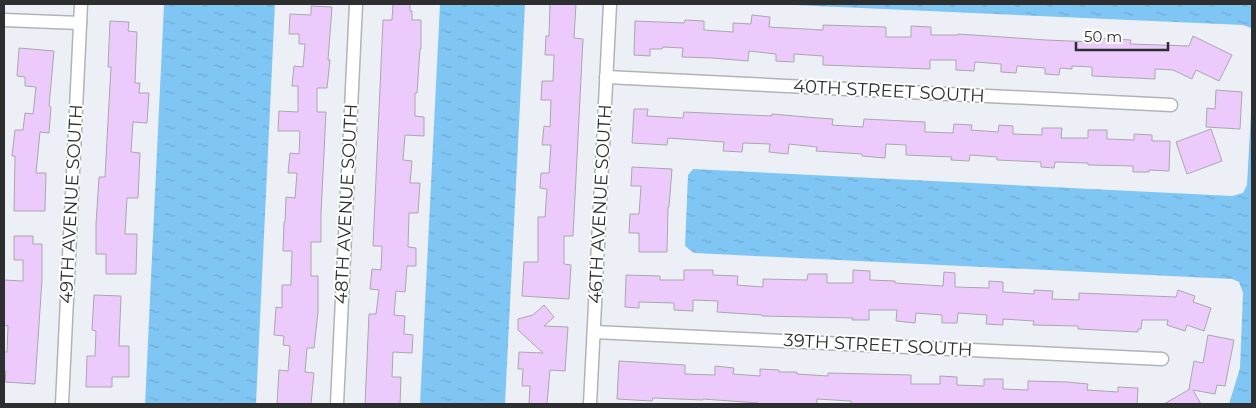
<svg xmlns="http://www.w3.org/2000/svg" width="1256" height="408" viewBox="0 0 1256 408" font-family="Montserrat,sans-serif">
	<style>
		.water { fill: url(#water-ripples) }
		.building { fill: #eccafc; stroke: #aaa7ac }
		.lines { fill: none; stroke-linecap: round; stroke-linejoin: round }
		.minor-casing { stroke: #afb4b9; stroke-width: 15 }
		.minor { stroke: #fff; stroke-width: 12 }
		.labels { text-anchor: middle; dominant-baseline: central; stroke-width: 4; stroke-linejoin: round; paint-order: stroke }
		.street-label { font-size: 18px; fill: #2c2e30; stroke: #fff }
	</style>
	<defs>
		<pattern id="water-ripples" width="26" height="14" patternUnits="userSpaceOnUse" patternTransform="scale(1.25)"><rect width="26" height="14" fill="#80c6f5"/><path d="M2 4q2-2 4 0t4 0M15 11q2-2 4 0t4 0" fill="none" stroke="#6faad2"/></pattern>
	</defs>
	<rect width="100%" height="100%" fill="#ecf0f6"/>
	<!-- water -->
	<g class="water">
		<path d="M 164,4 L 275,4 L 256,404 L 145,404 Z"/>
		<path d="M 440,4 L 525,4 L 505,404 L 420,404 Z"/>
		<path d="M 771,4 L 1252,4 L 1252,31 L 1251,28 L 1243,25 Z"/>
		<path d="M 1252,94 L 1252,404 L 1229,404 L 1240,368 L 1243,293 L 1239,282 L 1232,279 L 694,253 L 685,246 L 688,175 L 693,169 L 1232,196 L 1243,193 L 1247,185 Z"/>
	</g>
	<!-- building -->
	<g class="building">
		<path d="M 393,4 L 410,4 L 410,11 L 412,11 L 412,20 L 421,20 L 421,49 L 420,49 L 417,93 L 415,93 L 415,116 L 424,117 L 424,136 L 405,135 L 403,160 L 412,161 L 410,183 L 420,183 L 418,213 L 409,213 L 408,247 L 416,248 L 416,266 L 407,266 L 405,292 L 396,291 L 394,315 L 405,316 L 404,334 L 413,335 L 412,353 L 393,352 L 392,377 L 401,377 L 400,404 L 365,404 L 369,314 L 376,314 L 379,290 L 370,289 L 372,269 L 381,270 L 382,246 L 373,246 L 383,20 L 392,20 Z"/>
		<path d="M 550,4 L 576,4 L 574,38 L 583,39 L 573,236 L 564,236 L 564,264 L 571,265 L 569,299 L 522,296 L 524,262 L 538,262 L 538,217 L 545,217 L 547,189 L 540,188 L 541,173 L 549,173 L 551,145 L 542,145 L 544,126 L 550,127 L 551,100 L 541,100 L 542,81 L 553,81 L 554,55 L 545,55 L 546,36 L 549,36 Z"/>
		<path d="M 311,6 L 332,7 L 328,60 L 330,60 L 327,88 L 317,88 L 317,112 L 326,112 L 321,214 L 321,242 L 311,242 L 311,276 L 318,276 L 318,312 L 314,348 L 307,348 L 305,372 L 314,373 L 311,404 L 277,404 L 279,370 L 288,371 L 290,346 L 283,345 L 284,336 L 274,335 L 276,307 L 282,308 L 282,285 L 291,285 L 292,251 L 283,251 L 284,222 L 285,222 L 286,197 L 295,198 L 297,173 L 288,173 L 290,153 L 299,154 L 300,131 L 278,131 L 279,111 L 298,112 L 298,86 L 292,86 L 294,66 L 303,67 L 305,44 L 299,44 L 299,34 L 289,34 L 290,14 L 311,15 Z"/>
		<path d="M 752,15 L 770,17 L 769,27 L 823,30 L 823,25 L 886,27 L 886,37 L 911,37 L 911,26 L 931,27 L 931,35 L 958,35 L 958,34 L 1046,40 L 1093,42 L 1093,38 L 1131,40 L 1130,44 L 1189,46 L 1193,36 L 1232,55 L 1219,81 L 1196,70 L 1192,79 L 1173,70 L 1155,69 L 1155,79 L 1092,76 L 1092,67 L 1072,66 L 1072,69 L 1060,68 L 1059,75 L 1045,74 L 1045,68 L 1017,66 L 1016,73 L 1001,72 L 1001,64 L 975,62 L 974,71 L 956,70 L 956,60 L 930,60 L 930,69 L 823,65 L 823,56 L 794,54 L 794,62 L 776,61 L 776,54 L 749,51 L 748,61 L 712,58 L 682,57 L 683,48 L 663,47 L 662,49 L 650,49 L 650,56 L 634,55 L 635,21 L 684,23 L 685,20 L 704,21 L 704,30 L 733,32 L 733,23 L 751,24 Z"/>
		<path d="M 110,21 L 129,22 L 128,31 L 137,32 L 135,83 L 140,83 L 139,93 L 149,93 L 147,123 L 133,122 L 131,152 L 140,153 L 138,198 L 127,198 L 125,234 L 137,234 L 136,274 L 106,274 L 106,254 L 96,254 L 96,224 L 99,177 L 105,177 L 108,121 L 111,67 L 108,67 Z"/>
		<path d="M 19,48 L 54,51 L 49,106 L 51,107 L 49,133 L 40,132 L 36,173 L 46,173 L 45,211 L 14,211 L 15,156 L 12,156 L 15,130 L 23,130 L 25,113 L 33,114 L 36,87 L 25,86 L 25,77 L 17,76 Z"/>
		<path d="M 1216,90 L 1242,92 L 1240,129 L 1206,127 L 1207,108 L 1215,109 Z"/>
		<path d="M 634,109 L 648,109 L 647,116 L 683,118 L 684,112 L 772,116 L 772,114 L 818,118 L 833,119 L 832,125 L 863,127 L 864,119 L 925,122 L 925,132 L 953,133 L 954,124 L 972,125 L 971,130 L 998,132 L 999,125 L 1013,126 L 1013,134 L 1042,135 L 1042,128 L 1062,128 L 1061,138 L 1088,138 L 1088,130 L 1107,130 L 1107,139 L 1134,140 L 1134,134 L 1152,135 L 1152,141 L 1170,141 L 1169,171 L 1149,170 L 1149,172 L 1133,172 L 1133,166 L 1088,165 L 1088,163 L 1055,162 L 1054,168 L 1041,167 L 1041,162 L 997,160 L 997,157 L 970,155 L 969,161 L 951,160 L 952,157 L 906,155 L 906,145 L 886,144 L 885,158 L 862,156 L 862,154 L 816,151 L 817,147 L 789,144 L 788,154 L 769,152 L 770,144 L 743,143 L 742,152 L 723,151 L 724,142 L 668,138 L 667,145 L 632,143 Z"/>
		<path d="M 1211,129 L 1222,161 L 1187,174 L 1176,142 Z"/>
		<path d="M 632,167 L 672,169 L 669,207 L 668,207 L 667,252 L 639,252 L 639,233 L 629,233 L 630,214 L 639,214 L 641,186 L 631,186 Z"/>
		<path d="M 14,236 L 33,236 L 33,244 L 42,244 L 42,280 L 35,384 L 5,382 L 6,371 L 4,371 L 4,352 L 7,352 L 8,326 L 4,325 L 4,280 L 23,281 L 23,260 L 14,260 Z"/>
		<path d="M 684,270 L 713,270 L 713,275 L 738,276 L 737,285 L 763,287 L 763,279 L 807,280 L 808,274 L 827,274 L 827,283 L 853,283 L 853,270 L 870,271 L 870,280 L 895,281 L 895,283 L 943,286 L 944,272 L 955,273 L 955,287 L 989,288 L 989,281 L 1003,282 L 1003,292 L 1034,294 L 1034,290 L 1053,291 L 1052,299 L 1079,300 L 1079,293 L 1176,297 L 1178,290 L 1195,296 L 1193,302 L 1211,308 L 1204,331 L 1187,325 L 1185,331 L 1167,325 L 1168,320 L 1142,320 L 1141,329 L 1138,329 L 1138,332 L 1078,329 L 1078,326 L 1033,325 L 1034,321 L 1003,319 L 1003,325 L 986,324 L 987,315 L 958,313 L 957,323 L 942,323 L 942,315 L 916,313 L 915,323 L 896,321 L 897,310 L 869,310 L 869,320 L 852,320 L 853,318 L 762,316 L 762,315 L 717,312 L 718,301 L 693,300 L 693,311 L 674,310 L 674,303 L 639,302 L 639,308 L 625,307 L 626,275 L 660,276 L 660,280 L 684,280 Z"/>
		<path d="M 94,295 L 121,296 L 119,346 L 129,346 L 129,377 L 112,377 L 112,387 L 86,387 L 87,356 L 95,356 L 96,331 L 92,330 Z"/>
		<path d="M 544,305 L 554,317 L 544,326 L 568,327 L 565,371 L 550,370 L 547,404 L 529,404 L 530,386 L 522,386 L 523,369 L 518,369 L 519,352 L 543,353 L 518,330 L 518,319 L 533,315 Z"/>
		<path d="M 1208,335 L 1234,340 L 1225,386 L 1217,385 L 1215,394 L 1193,390 L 1201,404 L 1164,404 L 1190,389 L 1189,389 L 1194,361 L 1203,363 Z"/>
		<path d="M 619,361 L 685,365 L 685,374 L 715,375 L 715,366 L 734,368 L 733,374 L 760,376 L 760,369 L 779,370 L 779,372 L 797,372 L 797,374 L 828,376 L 828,373 L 911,375 L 911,384 L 940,384 L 940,376 L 957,377 L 957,385 L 984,386 L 984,379 L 1003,379 L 1003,389 L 1028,390 L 1028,381 L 1067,382 L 1088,384 L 1087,390 L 1118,392 L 1118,387 L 1138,388 L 1137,404 L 851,404 L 851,401 L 817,399 L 817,404 L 758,404 L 758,403 L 703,399 L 703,400 L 653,398 L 652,401 L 617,399 Z"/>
	</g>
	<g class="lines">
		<!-- minor casing -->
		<g class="minor-casing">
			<g id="minor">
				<path d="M 4,20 L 80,23"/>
				<path d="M 606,77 L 1171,105"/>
				<path d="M 594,332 L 1162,359"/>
				<path d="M 62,404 L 81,4"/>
				<path d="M 337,404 L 356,4"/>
				<path d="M 590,404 L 610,4"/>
			</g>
		</g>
		<!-- minor -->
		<use href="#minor" class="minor"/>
	</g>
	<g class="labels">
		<!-- street labels -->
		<g class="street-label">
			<text transform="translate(889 91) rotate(3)">40TH STREET SOUTH</text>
			<text transform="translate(71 204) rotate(-87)">49TH AVENUE SOUTH</text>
			<text transform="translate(346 204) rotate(-87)">48TH AVENUE SOUTH</text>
			<text transform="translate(600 204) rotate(-87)">46TH AVENUE SOUTH</text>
			<text transform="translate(878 345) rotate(3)">39TH STREET SOUTH</text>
		</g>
	</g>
	<!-- border -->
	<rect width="1256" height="408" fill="none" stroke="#2c2e30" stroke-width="10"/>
	<!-- scale -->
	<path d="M1076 42v8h92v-8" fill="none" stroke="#2c2e30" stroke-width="2.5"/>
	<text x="1084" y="42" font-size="15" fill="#2c2e30" stroke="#ffffff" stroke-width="4" paint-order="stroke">50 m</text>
</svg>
